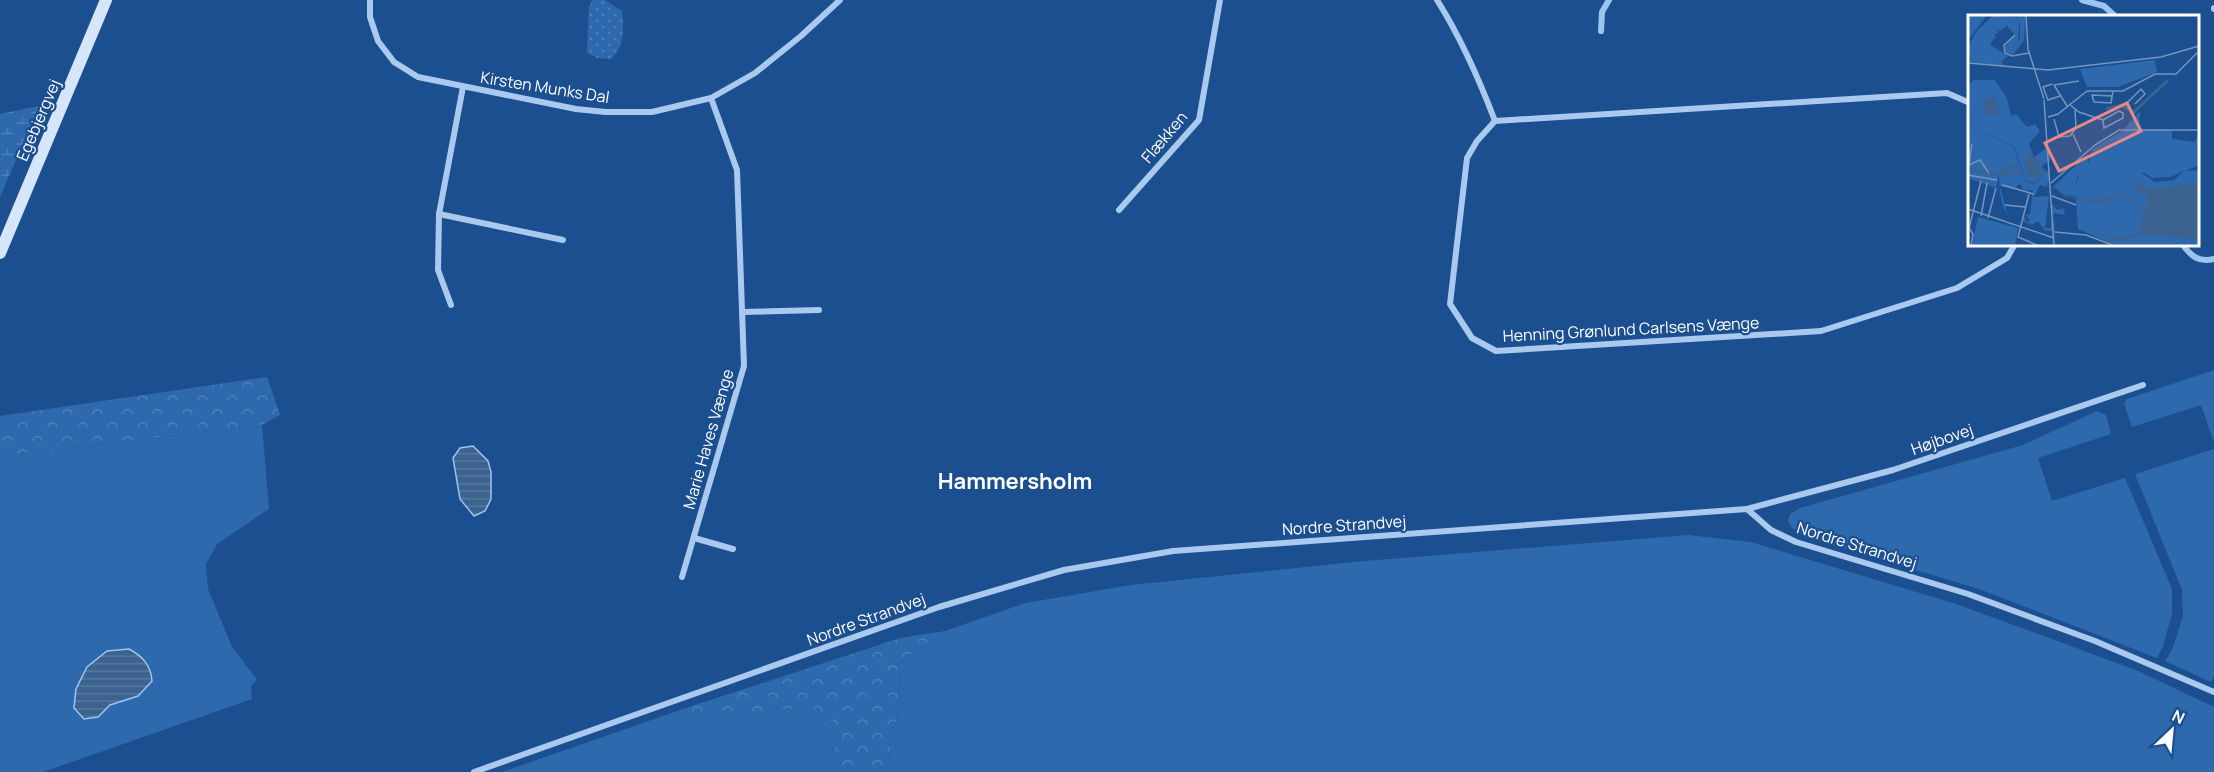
<svg xmlns="http://www.w3.org/2000/svg" width="2214" height="772" viewBox="0 0 2214 772" font-family="Manrope,sans-serif">
	<style>
		.grass { fill: #2e69ad }
		.forest { fill: url(#forest-crowns) }
		.wetland { fill: url(#wetland-marsh) }
		.park { fill: url(#park-dots) }
		.water { fill: url(#water-rules); stroke: #9cc4f0; stroke-width: 1.5 }
		.lines { fill: none; stroke-linecap: round; stroke-linejoin: round }
		.stream { stroke: #9cc4f0; stroke-width: 6 }
		.street { stroke: #a9c9ee; stroke-width: 6 }
		.secondary { stroke: #d6e6fa; stroke-width: 12 }
		.labels { text-anchor: middle; dominant-baseline: central; stroke-width: 4.5; stroke-linejoin: round; paint-order: stroke }
		.street-label { font-size: 16px; fill: #fff; stroke: #1b4f8f }
		.district-label { font-size: 22px; font-weight: bold; fill: #fff; stroke: #1b4f8f }
		.inset-river { fill: none; stroke: #3c6290; stroke-width: 3 }
		.inset-road { fill: none; stroke: #7695bc; stroke-width: 1.5 }
		.view { fill: #e88989; fill-opacity: 0.15; stroke: #e88989; stroke-width: 3 }
		.inset-edge { fill: none; stroke: #fff; stroke-width: 3 }
	</style>
	<defs>
		<pattern id="forest-crowns" width="20" height="18" patternUnits="userSpaceOnUse" patternTransform="scale(1.5)"><rect width="20" height="18" fill="#2e69ad"/><path d="M2 6a3 3 0 1 1 6 0M12 15a3 3 0 1 1 6 0" fill="none" stroke="#4d80b9"/></pattern>
		<pattern id="wetland-marsh" width="20" height="14" patternUnits="userSpaceOnUse" patternTransform="scale(1.5)"><rect width="20" height="14" fill="#2e69ad"/><path d="M1 5h8M5 5V1M11 12h8M15 12V8" fill="none" stroke="#4d80b9"/></pattern>
		<pattern id="park-dots" width="8" height="8" patternUnits="userSpaceOnUse" patternTransform="scale(1.5)"><rect width="8" height="8" fill="#2e69ad"/><path d="M2 2h.1M6 6h.1" fill="none" stroke="#4d80b9" stroke-width="1.8" stroke-linecap="round"/></pattern>
		<pattern id="water-rules" width="6" height="5" patternUnits="userSpaceOnUse" patternTransform="scale(1.5)"><rect width="6" height="5" fill="#3c6290"/><path d="M0 2.5h6" fill="none" stroke="#597aa1"/></pattern>
	</defs>
	<rect width="100%" height="100%" fill="#1b4f8f"/>
	<!-- grass -->
	<g class="grass">
		<path d="M 2214,370 L 2214,443 L 2201,405 L 2132,427 L 2124,404 L 2127,399 Z"/>
		<path d="M 2097,411 L 2106,415 L 2111,434 L 2038,458 L 2052,501 L 2125,478 L 2172,589 L 2172,614 L 2163,646 L 2157,658 L 1979,589 L 1803,536 L 1792,528 L 1788,521 L 1790,514 L 1800,508 L 2023,445 Z"/>
		<path d="M 262,425 L 269,509 L 217,544 L 206,564 L 208,589 L 232,647 L 257,679 L 251,686 L 252,699 L 43,772 L 0,772 L 0,467 L 11,455 Z"/>
		<path d="M 2214,449 L 2214,677 L 2211,682 L 2165,661 L 2172,650 L 2183,616 L 2182,590 L 2135,474 Z"/>
		<path d="M 1688,535 L 1751,542 L 1956,604 L 2136,670 L 2214,707 L 2214,772 L 886,772 L 899,706 L 900,666 L 905,658 L 945,631 L 1025,603 L 1131,585 L 1364,561 Z"/>
		<path d="M 686,708 L 726,723 L 778,709 L 817,709 L 834,724 L 839,741 L 826,761 L 811,772 L 502,772 Z"/>
	</g>
	<!-- forest -->
	<g class="forest">
		<path d="M 267,377 L 280,415 L 262,425 L 11,455 L 0,467 L 0,416 Z"/>
		<path d="M 945,631 L 905,658 L 900,666 L 899,706 L 886,772 L 811,772 L 826,761 L 839,741 L 834,724 L 817,709 L 778,709 L 726,723 L 686,708 L 900,638 Z"/>
	</g>
	<!-- wetland -->
	<path class="wetland" d="M 39,106 L 0,197 L 0,114 Z"/>
	<!-- park -->
	<path class="park" d="M 593,0 L 605,0 L 622,11 C 624,29 625,45 611,59 L 598,58 L 587,53 L 589,6 Z"/>
	<!-- water -->
	<g class="water">
		<path d="M 473,446 L 488,461 L 491,472 L 491,499 L 485,511 L 474,516 L 460,499 L 453,458 L 460,448 Z"/>
		<path d="M 129,649 C 142,656 151,665 152,681 L 138,696 L 110,705 L 98,717 L 84,719 L 74,708 L 76,689 L 87,667 L 107,651 Z"/>
	</g>
	<g class="lines">
		<!-- stream -->
		<g class="stream">
			<path d="M 2082,0 L 2104,6 L 2115,16"/>
			<path d="M 1601,31 L 1602,12 L 1609,0"/>
			<path d="M 2182,244 C 2191,256 2199,263 2214,259"/>
		</g>
		<!-- street -->
		<g class="street">
			<path d="M 370,0 L 370,17 L 378,41 L 394,62 L 418,77 L 576,109 L 605,112 L 652,112 L 711,98 L 755,73 L 801,36 L 840,0"/>
			<path d="M 1437,0 C 1461,38 1479,79 1495,121"/>
			<path d="M 2214,9 L 2214,8"/>
			<path d="M 1970,103 L 1947,93 L 1495,121 L 1477,141 L 1467,158 L 1450,304 L 1472,338 L 1496,351 L 1821,331 L 1957,288 L 2007,258 L 2015,244"/>
			<path d="M 1119,210 L 1199,120 L 1220,0"/>
			<path d="M 439,214 L 563,240"/>
			<path d="M 451,305 L 438,270 L 439,214 L 463,87"/>
			<path d="M 742,312 L 819,310"/>
			<path d="M 1747,509 L 1893,470 L 2143,385"/>
			<path d="M 694,538 L 733,549"/>
			<path d="M 682,577 L 744,366 L 737,170 L 711,98"/>
			<path d="M 474,772 L 939,607 L 1064,570 L 1173,551 L 1747,509 L 1771,530 L 1796,542 L 1968,594 L 2095,641 L 2214,692"/>
		</g>
		<!-- secondary -->
		<path class="secondary" d="M 0,253 L 106,0"/>
	</g>
	<g class="labels">
		<!-- street labels -->
		<g class="street-label">
			<text transform="translate(545 87) rotate(9)">Kirsten Munks Dal</text>
			<text transform="translate(38 120) rotate(-67)">Egebjergvej</text>
			<text transform="translate(1164 137) rotate(-50)">Flækken</text>
			<text transform="translate(1631 329) rotate(-3)">Henning Grønlund Carlsens Vænge</text>
			<text transform="translate(708 439) rotate(-74)">Marie Haves Vænge</text>
			<text transform="translate(1942 439) rotate(-19)">Højbovej</text>
			<text transform="translate(1344 525) rotate(-4)">Nordre Strandvej</text>
			<text transform="translate(1857 545) rotate(17)">Nordre Strandvej</text>
			<text transform="translate(866 619) rotate(-20)">Nordre Strandvej</text>
		</g>
		<!-- district labels -->
		<g class="district-label">
			<text x="1015" y="481">Hammersholm</text>
		</g>
	</g>
	<!-- overview -->
	<g transform="translate(1968 15)">
		<rect width="231" height="231" fill="#1b4f8f"/>
		<path d="M 0,0 L 19,0 L 0,25 ZM 35,0 L 52,3 L 50,27 L 36,32 L 47,20 L 39,11 L 32,16 L 28,13 L 31,17 L 26,21 L 30,23 L 26,23 L 22,30 L 40,41 L 33,47 L 38,52 L 2,47 L 1,31 L 12,27 ZM 187,45 L 189,57 L 150,72 L 119,72 L 112,54 ZM 172,96 L 171,114 L 204,115 L 204,124 L 227,127 L 231,116 L 231,150 L 202,162 L 184,163 L 177,158 L 144,155 L 109,162 L 107,175 L 106,169 L 100,168 L 85,172 L 120,139 L 121,150 L 124,134 L 154,116 ZM 0,111 L 45,131 L 57,166 L 67,169 L 79,156 L 82,158 L 79,172 L 72,170 L 66,182 L 81,181 L 77,213 L 83,213 L 84,204 L 86,207 L 85,196 L 84,202 L 83,188 L 89,195 L 95,193 L 97,200 L 86,198 L 87,226 L 84,216 L 77,216 L 70,206 L 64,210 L 54,206 L 56,200 L 58,207 L 62,206 L 58,200 L 62,199 L 65,175 L 56,176 L 52,169 L 48,172 L 52,175 L 32,171 L 39,198 L 43,196 L 39,199 L 35,191 L 32,179 L 31,159 L 23,158 L 12,145 L 1,150 L 5,132 L 0,130 Z" fill="#2e69ad"/>
		<path d="M 25,0 L 35,0 L 12,27 L 0,33 L 8,17 ZM 47,0 L 57,0 L 57,10 L 56,25 L 45,40 L 38,37 L 37,32 L 52,24 L 52,4 ZM 94,165 L 106,169 L 117,184 L 94,179 L 86,171 Z" fill="#2e69ad"/>
		<path d="M 6,65 L 27,65 L 39,83 L 43,101 L 48,99 L 59,112 L 67,109 L 72,116 L 61,129 L 66,142 L 81,131 L 82,145 L 74,151 L 78,157 L 67,168 L 57,165 L 46,131 L 0,111 L 0,69 ZM 28,83 L 31,100 L 14,99 L 18,85 Z" fill="#2e69ad" fill-rule="evenodd"/>
		<path d="M 0,129 L 4,129 L 1,150 L 12,145 L 21,157 L 31,159 L 28,173 L 0,163 ZM 163,151 L 187,167 L 206,165 L 216,156 L 231,155 L 231,231 L 149,231 L 110,214 L 107,172 L 112,159 L 117,153 ZM 10,202 L 50,213 L 47,231 L 4,231 Z" fill="#2e69ad"/>
		<path d="M 28,83 L 31,100 L 14,99 L 17,85 ZM 0,111 L 46,131 L 58,166 L 88,173 L 101,182 L 124,186 L 153,178 L 180,195 L 179,180 L 169,177 L 164,168 L 186,174 L 231,168 L 231,224 L 174,220 L 172,207 L 179,197 L 152,179 L 134,188 L 119,187 L 98,182 L 88,174 L 57,166 L 46,131 ZM 62,136 L 76,156 L 67,166 L 56,153 Z" fill="#3c6290"/>
		<path class="inset-river" d="M 138,94 L 153,90 L 166,97 L 200,65M 0,154 L 30,160M 32,156 L 49,150M 32,160 L 42,157 L 53,160M 138,226 L 174,219"/>
		<path class="inset-road" d="M 58,0 L 60,34 L 76,84M 47,20 L 36,30 L 37,38 L 44,41 L 61,38M 0,48 L 80,55 L 193,42 L 231,31M 207,60 L 231,36M 84,69 L 75,72 L 80,85 L 92,81M 144,81 L 124,80 L 126,87 L 143,88 L 145,76M 76,85 L 86,231M 159,88 L 173,74 L 177,79 L 167,89M 101,89 L 111,97 L 135,105M 99,91 L 86,70 L 111,66M 151,96 L 155,98 L 155,103 L 136,113 L 135,105 ZM 80,102 L 90,99 L 119,76 L 155,76 L 187,59 L 207,59M 86,104 L 91,122 L 102,121 L 108,113 L 107,95M 105,119 L 113,137M 4,129 L 1,150 L 12,145 L 21,158M 0,160 L 29,165M 83,168 L 127,130 L 151,115 L 231,115M 34,170 L 66,179M 61,179 L 50,222 L 71,231M 84,181 L 108,190M 37,190 L 57,192M 0,194 L 86,223M 13,201 L 19,168M 20,203 L 28,173M 1,213 L 13,166M 1,213 L 5,219 L 3,231M 87,217 L 118,220 L 147,231"/>
		<path class="view" d="M 159,88 L 173,116 L 91,156 L 77,128 Z"/>
		<rect width="231" height="231" class="inset-edge"/>
	</g>
	<!-- north arrow -->
	<g transform="translate(2172 730) rotate(26)" stroke="#1b4f8f" stroke-width="4.5" paint-order="stroke">
	<path d="M0-4.5L10 22L0 15L-10 22Z" fill="#ffffff"/>
	<text y="-9" font-size="16" font-weight="bold" text-anchor="middle" fill="#ffffff">N</text>
	</g>
</svg>
